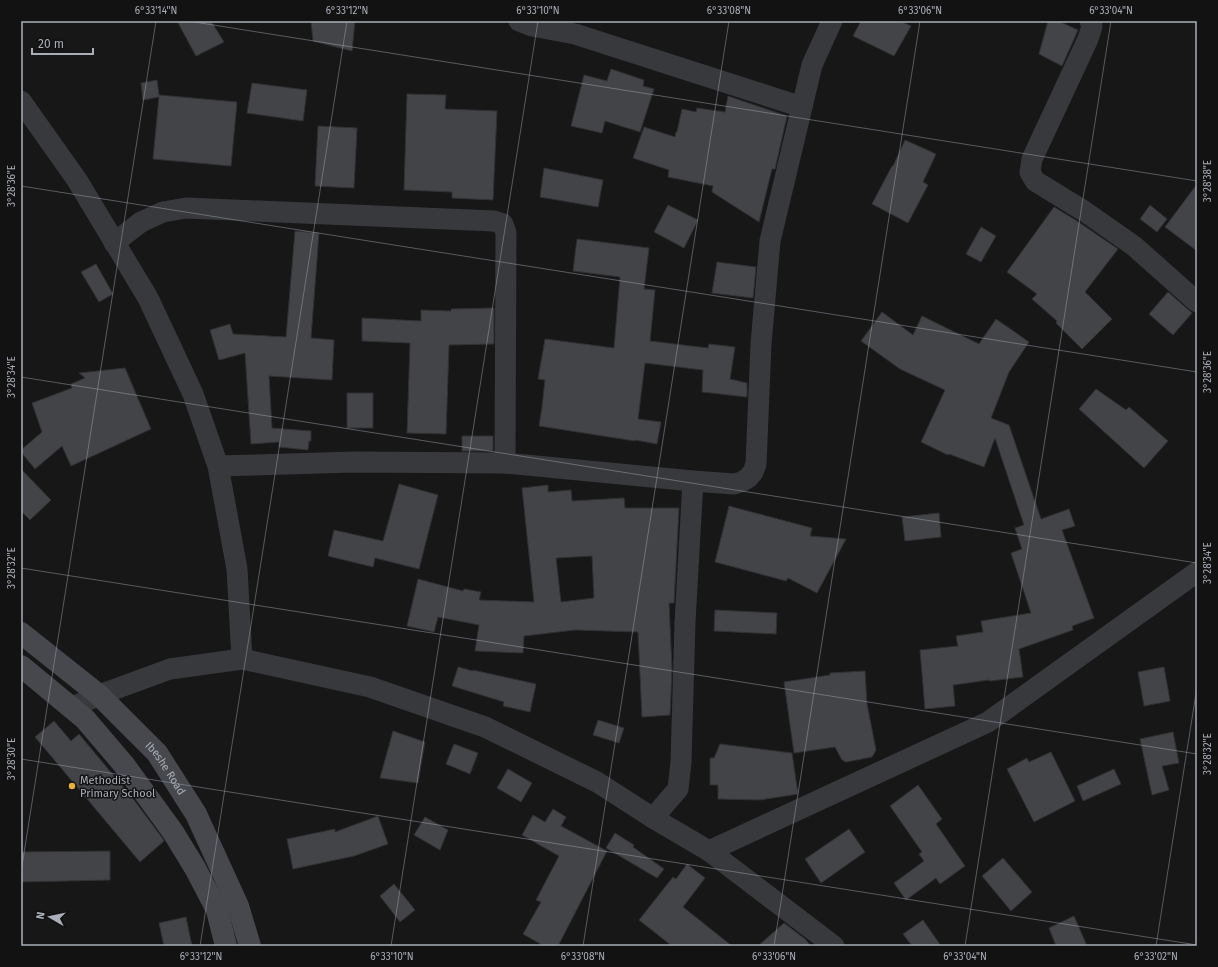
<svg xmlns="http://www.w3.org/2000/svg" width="1218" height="967" viewBox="0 0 1218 967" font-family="'Fira Sans',sans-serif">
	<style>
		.building { fill: #434448; stroke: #313134; fill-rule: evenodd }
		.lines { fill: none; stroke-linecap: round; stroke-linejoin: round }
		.street { stroke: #38393d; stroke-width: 21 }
		.secondary { stroke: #46484d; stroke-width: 22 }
		.ticks { fill: none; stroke: #a9aeb8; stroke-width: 1; stroke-opacity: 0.45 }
		.poi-dot { fill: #ebb03b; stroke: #121213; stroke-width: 1.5 }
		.labels { text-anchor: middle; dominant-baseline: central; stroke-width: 3; stroke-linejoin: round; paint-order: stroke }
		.street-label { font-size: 11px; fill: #a9aeb8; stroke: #121213 }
		.poi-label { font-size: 11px; fill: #a9aeb8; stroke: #121213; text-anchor: start }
		.neatline { fill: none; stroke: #a9aeb8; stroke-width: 1.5 }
		.ticks-label { font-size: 10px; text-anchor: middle; fill: #a9aeb8 }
	</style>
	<rect width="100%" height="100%" fill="#171718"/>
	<!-- building -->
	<g class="building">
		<path d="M 177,21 L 211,21 L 224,42 L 196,56 Z"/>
		<path d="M 311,21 L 355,21 L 352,51 L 313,41 Z"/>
		<path d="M 861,21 L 900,21 L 911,26 L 894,56 L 853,36 Z"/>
		<path d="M 1048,21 L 1058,21 L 1078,30 L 1062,66 L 1039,54 Z"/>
		<path d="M 611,69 L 644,80 L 643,86 L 654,89 L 640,132 L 605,121 L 602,133 L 571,126 L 584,75 L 607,81 Z"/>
		<path d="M 157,80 L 159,95 L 237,102 L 231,166 L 153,159 L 159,97 L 143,100 L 141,83 Z"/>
		<path d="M 252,83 L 307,90 L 303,121 L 247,113 Z"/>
		<path d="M 407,94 L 446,95 L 445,109 L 497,111 L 493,200 L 452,198 L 452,192 L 404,190 Z"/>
		<path d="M 728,96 L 787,116 L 775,169 L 772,169 L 759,222 L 712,192 L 713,186 L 668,177 L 669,170 L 633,158 L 644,127 L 675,137 L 676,132 L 677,132 L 682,109 L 696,112 L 697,108 L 725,112 Z"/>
		<path d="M 318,126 L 357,128 L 354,188 L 315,186 Z"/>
		<path d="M 905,140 L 936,154 L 923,182 L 928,185 L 908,223 L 872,204 L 892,166 L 893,166 Z"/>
		<path d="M 544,168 L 603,180 L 598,207 L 540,197 Z"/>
		<path d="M 1197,184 L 1197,251 L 1165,227 Z"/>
		<path d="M 668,205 L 698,220 L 684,248 L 654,232 Z"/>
		<path d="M 1150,205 L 1167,219 L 1157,232 L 1140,219 Z"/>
		<path d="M 1054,207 L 1077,221 L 1118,249 L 1085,292 L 1112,319 L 1082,349 L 1056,323 L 1057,321 L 1032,299 L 1037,294 L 1007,272 Z"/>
		<path d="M 981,227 L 996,236 L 981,262 L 966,254 Z"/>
		<path d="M 295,231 L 319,233 L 311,338 L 334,340 L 332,380 L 269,376 L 272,428 L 311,431 L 311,441 L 309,441 L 308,450 L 279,447 L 279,442 L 251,444 L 245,353 L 219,360 L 210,330 L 230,324 L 233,334 L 286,337 Z"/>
		<path d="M 577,239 L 649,248 L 644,289 L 655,290 L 650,341 L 708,348 L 709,344 L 735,347 L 730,379 L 747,383 L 747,397 L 702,392 L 703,370 L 645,363 L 638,419 L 661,422 L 657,444 L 635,440 L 635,441 L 539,426 L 542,407 L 545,380 L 538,379 L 545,339 L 614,348 L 620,277 L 573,271 Z"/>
		<path d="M 717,262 L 756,267 L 753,298 L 712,293 Z"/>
		<path d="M 96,264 L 113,294 L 99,302 L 81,272 Z"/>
		<path d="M 1168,292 L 1192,313 L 1173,335 L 1149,314 Z"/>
		<path d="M 494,308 L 494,344 L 449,345 L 446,434 L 407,433 L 410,343 L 362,341 L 362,318 L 421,321 L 421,310 L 451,311 L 451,309 Z"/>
		<path d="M 882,312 L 913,335 L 922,316 L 979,344 L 996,319 L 1029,342 L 1009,372 L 991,418 L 1009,425 L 1041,519 L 1069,509 L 1075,526 L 1062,530 L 1094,618 L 1072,626 L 1073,630 L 1019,649 L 1023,677 L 990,681 L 989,680 L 953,685 L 955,706 L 925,709 L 920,650 L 958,646 L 956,636 L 983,632 L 981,621 L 1031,613 L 1011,553 L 1022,549 L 1015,528 L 1024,525 L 995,438 L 984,467 L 949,454 L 948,455 L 921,442 L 945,390 L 900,369 L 861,341 Z"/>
		<path d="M 125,368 L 151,429 L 71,466 L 62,446 L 35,469 L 21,452 L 21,450 L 42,432 L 32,403 L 72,388 L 71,384 L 85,378 L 79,373 Z"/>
		<path d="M 1096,389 L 1126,410 L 1129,407 L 1168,441 L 1144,468 L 1079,409 Z"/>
		<rect x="347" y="393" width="26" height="35"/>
		<rect x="462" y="436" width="31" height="15"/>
		<path d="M 21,469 L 51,500 L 30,520 L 21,511 Z"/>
		<path d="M 399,484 L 438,495 L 419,569 L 375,558 L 373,567 L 328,556 L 334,530 L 383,541 Z"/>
		<path d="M 548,485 L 548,492 L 571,490 L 572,501 L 624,498 L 625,508 L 679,508 L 674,603 L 669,603 L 672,669 L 670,715 L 642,717 L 638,632 L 575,630 L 524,636 L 523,653 L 475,651 L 479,625 L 438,617 L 434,632 L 407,626 L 418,579 L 463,591 L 464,589 L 481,592 L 479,600 L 534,602 L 522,488 ZM 592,556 L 594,598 L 561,602 L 556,558 Z"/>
		<path d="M 729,506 L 812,528 L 810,536 L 846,539 L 817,593 L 788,578 L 786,581 L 715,562 Z"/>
		<path d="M 939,513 L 941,537 L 905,541 L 902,517 Z"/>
		<path d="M 715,610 L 777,613 L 776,634 L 714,631 Z"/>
		<path d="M 458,667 L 473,671 L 473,670 L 536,684 L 530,712 L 503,706 L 504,702 L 452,686 Z"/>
		<path d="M 1164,667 L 1170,701 L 1144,706 L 1138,672 Z"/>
		<path d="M 865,671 L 867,704 L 876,750 L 872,757 L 846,762 L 842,760 L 835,747 L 794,753 L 784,682 L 830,675 L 830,673 Z"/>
		<path d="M 598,720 L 624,728 L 619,743 L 593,735 Z"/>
		<path d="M 54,721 L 71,741 L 79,734 L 134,800 L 163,839 L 164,841 L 140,862 L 35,737 Z"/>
		<path d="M 393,731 L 425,742 L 418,783 L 380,778 Z"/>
		<path d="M 1173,732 L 1179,763 L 1162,766 L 1169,790 L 1152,795 L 1140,739 Z"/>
		<path d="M 454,744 L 478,753 L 470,774 L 446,764 Z"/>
		<path d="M 720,744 L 792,753 L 798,794 L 760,800 L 718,799 L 718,785 L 710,785 L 710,758 L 714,758 Z"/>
		<path d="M 1051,752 L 1075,801 L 1034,822 L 1007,769 L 1027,758 L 1029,762 Z"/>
		<path d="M 508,769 L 532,783 L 521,802 L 497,788 Z"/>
		<path d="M 1114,769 L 1121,784 L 1083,801 L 1077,786 Z"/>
		<path d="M 918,785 L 942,819 L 936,824 L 965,866 L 940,884 L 936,878 L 906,900 L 894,883 L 924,861 L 919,854 L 922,852 L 890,806 Z"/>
		<path d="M 553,809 L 566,817 L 561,826 L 607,851 L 558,946 L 544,946 L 523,934 L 541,902 L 536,900 L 559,856 L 522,835 L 533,815 L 545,822 Z"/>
		<path d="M 378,816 L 388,844 L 354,856 L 293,869 L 287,839 L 335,829 L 335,832 Z"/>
		<path d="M 425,817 L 448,830 L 440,850 L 414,835 Z"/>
		<path d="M 849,829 L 865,852 L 821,883 L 805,859 Z"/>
		<path d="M 615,833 L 634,845 L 633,847 L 664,869 L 657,878 L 606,848 Z"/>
		<path d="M 110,851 L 110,880 L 21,882 L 21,852 Z"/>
		<path d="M 1003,858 L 1032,892 L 1011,911 L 982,876 Z"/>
		<path d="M 687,864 L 705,878 L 683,907 L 732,946 L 672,946 L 639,920 L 673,877 L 676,879 Z"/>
		<path d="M 394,884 L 415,910 L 400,922 L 380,896 Z"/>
		<path d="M 1074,916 L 1087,946 L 1056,946 L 1049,928 Z"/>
		<path d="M 186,917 L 192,946 L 164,946 L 159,923 Z"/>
		<path d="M 923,920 L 941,946 L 912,946 L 903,934 Z"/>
		<path d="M 784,923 L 805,939 L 811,946 L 758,946 Z"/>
	</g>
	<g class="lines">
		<!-- street -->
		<g class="street">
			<path d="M 519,21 L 532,26 L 575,34 L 802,107"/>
			<path d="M 1090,21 L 1092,26 L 1088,39 L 1032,159 L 1030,172 L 1035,181 L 1084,211 L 1134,246 L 1197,302"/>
			<path d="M 21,101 L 77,180 L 148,298 L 193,394 L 218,466 L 237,569 L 242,659"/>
			<path d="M 114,243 L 141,222 L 163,212 L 186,208 L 494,221 L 503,224 L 506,233 L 505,463"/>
			<path d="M 218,466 L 354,462 L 505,463 L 693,481 L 734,484 L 741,482 L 748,478 L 753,472 L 756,464 L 761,344 L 770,241 L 812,65 L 832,21"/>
			<path d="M 71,708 L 99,695 L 170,669 L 242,659 L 370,687 L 485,727 L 597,782 L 653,818 L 709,851 L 834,946"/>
			<path d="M 653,818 L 678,789 L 681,762 L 685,622 L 693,481"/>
			<path d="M 709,851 L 988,722 L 1197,572"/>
		</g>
		<!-- secondary -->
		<g class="secondary">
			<path id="s1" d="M 21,633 L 99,695 L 157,753 L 196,814 L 238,906 L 250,946"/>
			<path d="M 21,666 L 85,719 L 125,766 L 173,832 L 195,868 L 217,910 L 226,946"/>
		</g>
	</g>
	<!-- ticks -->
	<path class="ticks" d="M 188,21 L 1197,181M 21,186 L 1197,372M 21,377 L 1197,563M 21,568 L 1197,754M 21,759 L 1197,945M 21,872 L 156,21M 200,946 L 347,21M 391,946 L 538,21M 583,946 L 729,21M 774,946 L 920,21M 965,946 L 1111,21M 1156,946 L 1197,687"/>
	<!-- markers -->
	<circle class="poi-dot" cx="72" cy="786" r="4"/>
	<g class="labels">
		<!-- street labels -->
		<g class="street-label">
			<text stroke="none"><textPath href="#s1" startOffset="199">Ibeshe Road</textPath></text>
		</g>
		<!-- poi labels -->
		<g class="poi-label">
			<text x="80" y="780">Methodist<tspan x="80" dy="13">Primary School</tspan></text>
		</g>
	</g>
	<!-- border -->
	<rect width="1218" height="967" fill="none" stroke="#121213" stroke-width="44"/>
	<!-- north arrow -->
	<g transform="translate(50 917) rotate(279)" stroke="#121213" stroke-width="3" paint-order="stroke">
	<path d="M0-3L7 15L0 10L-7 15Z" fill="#a9aeb8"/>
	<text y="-6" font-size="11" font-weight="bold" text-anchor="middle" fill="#a9aeb8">N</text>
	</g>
	<!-- scale -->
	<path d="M32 48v6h61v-6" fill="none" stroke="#a9aeb8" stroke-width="2"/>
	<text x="38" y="48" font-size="12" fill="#a9aeb8" stroke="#121213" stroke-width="3" paint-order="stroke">20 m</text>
	<rect x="22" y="22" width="1174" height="923" class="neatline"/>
	<g class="ticks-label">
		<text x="156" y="14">6°33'14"N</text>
		<text x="347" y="14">6°33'12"N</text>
		<text x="538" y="14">6°33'10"N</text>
		<text x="729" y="14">6°33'08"N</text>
		<text x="920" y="14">6°33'06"N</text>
		<text x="1111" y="14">6°33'04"N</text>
		<text transform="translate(1207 181) rotate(-90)" y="4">3°28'38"E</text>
		<text transform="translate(11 186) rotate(-90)" y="4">3°28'36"E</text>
		<text transform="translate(1207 372) rotate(-90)" y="4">3°28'36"E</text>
		<text transform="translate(11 377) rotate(-90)" y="4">3°28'34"E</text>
		<text transform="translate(1207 563) rotate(-90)" y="4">3°28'34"E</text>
		<text transform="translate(11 568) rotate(-90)" y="4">3°28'32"E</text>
		<text transform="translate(1207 754) rotate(-90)" y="4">3°28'32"E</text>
		<text transform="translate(11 759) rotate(-90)" y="4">3°28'30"E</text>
		<text x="201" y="960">6°33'12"N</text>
		<text x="392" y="960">6°33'10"N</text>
		<text x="583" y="960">6°33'08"N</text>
		<text x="774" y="960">6°33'06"N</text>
		<text x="965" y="960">6°33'04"N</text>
		<text x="1156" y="960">6°33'02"N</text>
	</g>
</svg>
